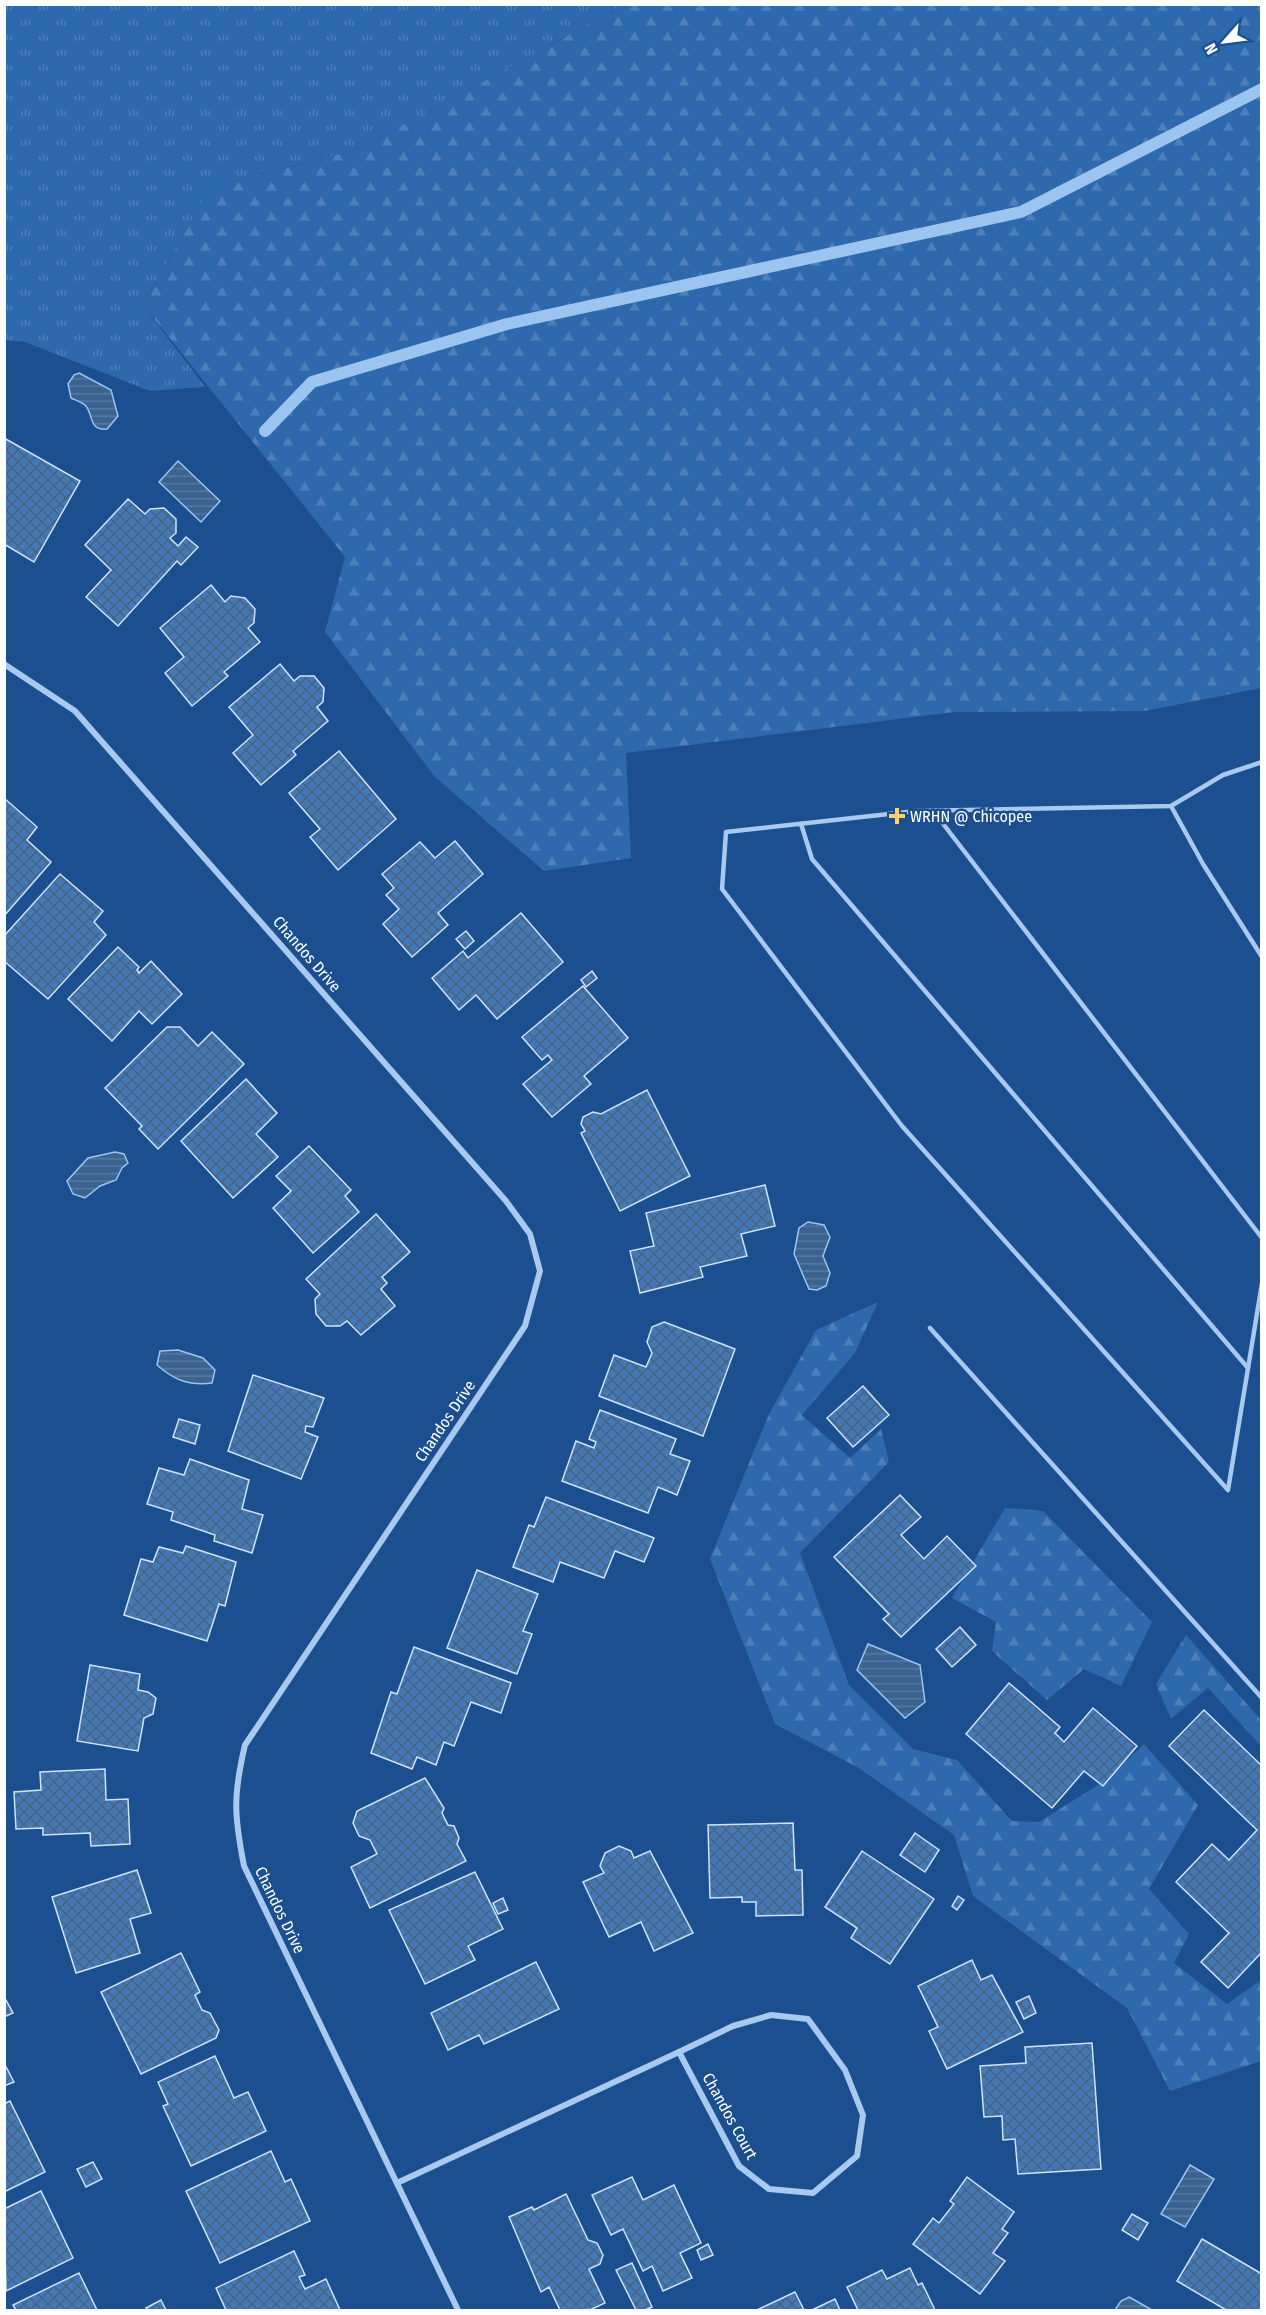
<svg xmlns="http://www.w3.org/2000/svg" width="1266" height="2315" viewBox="0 0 1266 2315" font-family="'Fira Sans Condensed',sans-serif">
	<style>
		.grass { fill: url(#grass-tufts) }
		.forest { fill: url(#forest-firs) }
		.water { fill: url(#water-rules); stroke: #9cc4f0; stroke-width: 1.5 }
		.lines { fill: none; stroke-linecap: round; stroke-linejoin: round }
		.stream { stroke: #9cc4f0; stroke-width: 12 }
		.building { fill: url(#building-cross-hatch); stroke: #cfe3fa; stroke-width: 1.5 }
		.service { stroke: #a9c9ee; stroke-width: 4.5 }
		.minor { stroke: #a9c9ee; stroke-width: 6 }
		.poi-dot { fill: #ffd166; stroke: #1b4f8f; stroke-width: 2 }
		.labels { text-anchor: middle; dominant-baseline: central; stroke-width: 5; stroke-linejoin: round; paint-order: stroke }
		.poi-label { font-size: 16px; fill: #fff; stroke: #1b4f8f; text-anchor: start }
		.street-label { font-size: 16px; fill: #fff; stroke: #1b4f8f }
	</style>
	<defs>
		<pattern id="grass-tufts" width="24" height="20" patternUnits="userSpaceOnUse" patternTransform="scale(1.5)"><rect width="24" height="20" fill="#2e69ad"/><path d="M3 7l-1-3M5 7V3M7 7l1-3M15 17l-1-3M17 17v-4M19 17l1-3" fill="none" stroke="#4d80b9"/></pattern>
		<pattern id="forest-firs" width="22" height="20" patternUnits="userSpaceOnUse" patternTransform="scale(1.5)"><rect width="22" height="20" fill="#2e69ad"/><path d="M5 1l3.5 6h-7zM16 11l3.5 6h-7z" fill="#4d80b9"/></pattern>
		<pattern id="water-rules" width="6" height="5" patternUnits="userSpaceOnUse" patternTransform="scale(1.5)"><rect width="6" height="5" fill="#3c6290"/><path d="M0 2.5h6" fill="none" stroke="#597aa1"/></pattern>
		<pattern id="building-cross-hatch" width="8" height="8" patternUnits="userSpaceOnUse" patternTransform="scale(1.5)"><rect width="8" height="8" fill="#4478b7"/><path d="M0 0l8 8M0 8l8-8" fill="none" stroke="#486282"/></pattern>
	</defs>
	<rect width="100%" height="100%" fill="#1b4f8f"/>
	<!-- grass -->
	<path class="grass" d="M 4,5 L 624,5 L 359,149 L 211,187 L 143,305 L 205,387 L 150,391 L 25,342 L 5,340 Z"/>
	<!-- forest -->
	<g class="forest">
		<path d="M 624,5 L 1261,5 L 1261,688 L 1145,711 L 954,712 L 626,753 L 631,858 L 544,871 L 435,777 L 325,632 L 345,557 L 143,305 L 211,187 L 359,149 Z"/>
		<path d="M 878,1302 L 855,1353 L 802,1415 L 850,1458 L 881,1429 L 889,1462 L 800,1553 L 849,1685 L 913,1749 L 957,1760 L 1012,1821 L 1039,1822 L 1106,1780 L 1144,1744 L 1198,1805 L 1149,1889 L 1189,1934 L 1174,1963 L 1227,2004 L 1261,1980 L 1261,2061 L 1170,2091 L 1127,2008 L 973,1896 L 954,1835 L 859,1768 L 775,1724 L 710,1559 L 769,1414 L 816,1330 Z"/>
		<path d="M 1005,1508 L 1043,1511 L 1152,1622 L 1121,1686 L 1084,1669 L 1047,1700 L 992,1651 L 996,1622 L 952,1598 Z"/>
		<path d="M 1186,1635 L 1261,1720 L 1261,1746 L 1208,1688 L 1171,1719 L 1156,1684 Z"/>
	</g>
	<!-- water -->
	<g class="water">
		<path d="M 79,373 L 111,390 L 118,416 L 107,429 C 88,431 94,414 85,405 C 81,402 75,400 71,398 L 68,384 L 74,375 Z"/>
		<path d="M 178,461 L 220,501 L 201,522 L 159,482 Z"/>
		<path d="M 115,1152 L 124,1154 L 128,1163 L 122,1168 L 116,1180 L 100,1186 L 85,1198 L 73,1194 L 67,1181 L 88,1158 Z"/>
		<path d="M 808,1222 L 824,1225 L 830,1237 L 823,1256 L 830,1273 L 826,1286 L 817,1290 L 809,1289 L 794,1254 L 799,1228 Z"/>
		<path d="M 178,1350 L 203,1358 L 215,1370 L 212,1383 C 189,1386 174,1380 157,1365 L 160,1351 Z"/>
		<path d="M 868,1644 L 920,1665 L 925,1702 L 905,1718 L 857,1670 Z"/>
		<path d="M 1190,2165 L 1214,2179 L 1185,2227 L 1161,2214 Z"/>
		<path d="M 1129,2297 L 1152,2310 L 1115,2310 L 1121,2301 Z"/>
	</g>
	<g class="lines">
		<!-- stream -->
		<path class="stream" d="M 265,431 L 312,382 L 507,324 L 1021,212 L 1262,89"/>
	</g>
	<!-- building -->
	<g class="building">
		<path d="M 4,438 L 80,481 L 34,562 L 4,544 Z"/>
		<path d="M 128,499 L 145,514 L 150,509 L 164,508 L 176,519 L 176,533 L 170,538 L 178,546 L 186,537 L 198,547 L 181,565 L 177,561 L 118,626 L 86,597 L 111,570 L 85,545 Z"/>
		<path d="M 211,585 L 225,602 L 231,596 L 245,598 L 255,609 L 254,623 L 248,628 L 260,642 L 224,672 L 228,676 L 192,706 L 165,673 L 184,657 L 160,628 Z"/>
		<path d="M 280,664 L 294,681 L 300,676 L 314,676 L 324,688 L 323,702 L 317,707 L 328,721 L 293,751 L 296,755 L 261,785 L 233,753 L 253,735 L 229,707 Z"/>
		<path d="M 339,751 L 396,819 L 338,870 L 310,837 L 320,829 L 289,793 Z"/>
		<path d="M 4,798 L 37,827 L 27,840 L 51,862 L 4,916 Z"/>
		<path d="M 455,841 L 483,874 L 438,913 L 448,925 L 412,957 L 383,924 L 399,909 L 386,895 L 394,888 L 382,874 L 420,842 L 435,858 Z"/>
		<path d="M 60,874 L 103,911 L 94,922 L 106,935 L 48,999 L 4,961 L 4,936 Z"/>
		<path d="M 521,913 L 563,962 L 497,1019 L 476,995 L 459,1010 L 432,978 L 463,951 L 468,958 Z"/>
		<path d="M 466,931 L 474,941 L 465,949 L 456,939 Z"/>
		<path d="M 118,947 L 139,967 L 137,970 L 139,973 L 151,961 L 182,994 L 152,1024 L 139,1011 L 112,1041 L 68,999 Z"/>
		<path d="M 592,971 L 597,978 L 586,987 L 581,980 Z"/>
		<path d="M 583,986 L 628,1038 L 584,1076 L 591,1084 L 552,1117 L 523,1084 L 552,1060 L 548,1055 L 542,1060 L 522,1037 Z"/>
		<path d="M 167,1027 L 180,1027 L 198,1046 L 212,1032 L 244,1064 L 158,1149 L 139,1129 L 142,1126 L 105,1088 Z"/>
		<path d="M 246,1079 L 277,1113 L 256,1134 L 278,1157 L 233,1198 L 181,1141 Z"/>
		<path d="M 647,1090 L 690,1176 L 620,1211 L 581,1133 L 585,1131 L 581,1124 L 583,1117 L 593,1112 L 601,1114 Z"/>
		<path d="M 309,1146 L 351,1190 L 345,1196 L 359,1212 L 313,1253 L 273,1208 L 291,1191 L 276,1176 Z"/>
		<path d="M 765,1185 L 775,1226 L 741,1234 L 747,1256 L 700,1267 L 703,1277 L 640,1293 L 630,1251 L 654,1246 L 646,1213 Z"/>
		<path d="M 376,1214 L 410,1252 L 382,1277 L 387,1283 L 381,1289 L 395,1306 L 361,1335 L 347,1321 L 340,1326 L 326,1326 L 316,1314 L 315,1299 L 320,1294 L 306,1279 Z"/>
		<path d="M 664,1322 L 735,1349 L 703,1436 L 599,1396 L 614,1355 L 646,1367 L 652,1353 L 647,1342 L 652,1327 Z"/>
		<path d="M 253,1375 L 324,1398 L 313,1427 L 306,1426 L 305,1432 L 318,1437 L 301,1479 L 228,1451 Z"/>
		<path d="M 863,1386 L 889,1415 L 853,1447 L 827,1418 Z"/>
		<path d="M 600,1410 L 676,1439 L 670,1454 L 690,1461 L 677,1495 L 658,1487 L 648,1513 L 562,1481 L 576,1441 L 594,1448 L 596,1442 L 589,1439 Z"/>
		<path d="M 179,1419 L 200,1425 L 195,1444 L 173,1437 Z"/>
		<path d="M 190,1459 L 249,1480 L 242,1509 L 263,1515 L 252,1553 L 214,1541 L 215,1535 L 171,1520 L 173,1512 L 147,1504 L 159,1468 L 184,1475 Z"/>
		<path d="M 900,1495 L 921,1517 L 901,1535 L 924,1559 L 947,1536 L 976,1566 L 901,1637 L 883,1619 L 889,1614 L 834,1557 Z"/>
		<path d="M 546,1497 L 654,1538 L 644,1562 L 615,1551 L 604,1578 L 560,1562 L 553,1582 L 513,1567 L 529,1525 L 534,1527 Z"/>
		<path d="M 186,1546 L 236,1562 L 225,1606 L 219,1604 L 207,1641 L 124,1615 L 141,1559 L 153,1562 L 159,1547 L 183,1553 Z"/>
		<path d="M 477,1570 L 538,1594 L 523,1631 L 532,1634 L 517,1674 L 447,1648 Z"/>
		<path d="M 960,1627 L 976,1645 L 952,1667 L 936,1649 Z"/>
		<path d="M 414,1647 L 511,1683 L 501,1713 L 471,1702 L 454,1746 L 444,1742 L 436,1765 L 417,1757 L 412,1769 L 371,1753 L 391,1692 L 397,1694 Z"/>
		<path d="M 90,1665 L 140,1674 L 138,1690 L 148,1692 L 156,1698 L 153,1714 L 144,1718 L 138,1751 L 77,1741 Z"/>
		<path d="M 1009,1683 L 1060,1727 L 1055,1733 L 1064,1742 L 1093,1708 L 1137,1746 L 1103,1786 L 1084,1771 L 1052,1808 L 966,1734 Z"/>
		<path d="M 1204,1710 L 1262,1766 L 1262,1952 L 1228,1988 L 1201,1962 L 1229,1933 L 1176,1882 L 1212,1844 L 1229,1860 L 1257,1830 L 1169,1746 Z"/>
		<path d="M 105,1769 L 106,1800 L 128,1799 L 130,1844 L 91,1846 L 90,1833 L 43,1835 L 43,1828 L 16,1829 L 14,1792 L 41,1790 L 40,1772 Z"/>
		<path d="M 425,1778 L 444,1808 L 442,1813 L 448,1825 L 454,1826 L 459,1838 L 457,1844 L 466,1861 L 370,1908 L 351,1867 L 377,1854 L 370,1840 L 359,1836 L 353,1823 L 357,1811 Z"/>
		<path d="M 793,1823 L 795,1870 L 802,1870 L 803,1915 L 756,1916 L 756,1902 L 742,1902 L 742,1897 L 710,1898 L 708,1825 Z"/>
		<path d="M 915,1833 L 939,1850 L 925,1872 L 900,1855 Z"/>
		<path d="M 619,1846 L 631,1851 L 634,1858 L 650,1851 L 693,1933 L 654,1951 L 641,1922 L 609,1937 L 583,1882 L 604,1873 L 600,1866 L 605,1853 Z"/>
		<path d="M 862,1851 L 934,1899 L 890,1964 L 851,1938 L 857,1928 L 825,1907 Z"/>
		<path d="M 137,1870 L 151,1913 L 130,1919 L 140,1953 L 76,1973 L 52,1897 Z"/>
		<path d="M 475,1872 L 503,1929 L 468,1946 L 475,1960 L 425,1984 L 389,1910 Z"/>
		<path d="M 958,1896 L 964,1900 L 957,1910 L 952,1906 Z"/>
		<path d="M 503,1898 L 508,1910 L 498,1914 L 493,1903 Z"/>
		<path d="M 181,1953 L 200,1992 L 195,1995 L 202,2010 L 210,2013 L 219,2030 L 216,2038 L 141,2074 L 101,1992 Z"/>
		<path d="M 972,1960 L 981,1980 L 992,1975 L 1023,2032 L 947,2069 L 929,2031 L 938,2027 L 918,1986 Z"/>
		<path d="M 536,1962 L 559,2009 L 484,2044 L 479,2035 L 448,2050 L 431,2013 Z"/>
		<path d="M 1029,1996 L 1036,2013 L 1024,2019 L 1016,2002 Z"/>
		<path d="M 6,2000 L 13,2013 L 4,2017 L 4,2001 Z"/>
		<path d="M 1092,2043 L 1101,2169 L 1018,2174 L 1015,2139 L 1003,2140 L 1002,2116 L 984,2117 L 980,2066 L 1026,2063 L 1025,2047 Z"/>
		<path d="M 215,2056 L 234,2098 L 248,2092 L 266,2131 L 191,2166 L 163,2106 L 168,2104 L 158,2082 Z"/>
		<path d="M 4,2063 L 14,2082 L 4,2086 Z"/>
		<path d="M 10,2101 L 45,2172 L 4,2192 L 4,2104 Z"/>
		<path d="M 271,2151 L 285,2182 L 291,2179 L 310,2221 L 220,2263 L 186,2191 Z"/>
		<path d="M 93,2162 L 102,2179 L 86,2187 L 77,2169 Z"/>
		<path d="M 632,2177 L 643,2200 L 674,2185 L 701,2243 L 680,2253 L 692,2278 L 663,2291 L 652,2266 L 643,2271 L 623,2229 L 611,2235 L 592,2195 Z"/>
		<path d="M 967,2177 L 1014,2212 L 1002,2229 L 1008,2233 L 993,2253 L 1005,2261 L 980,2294 L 913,2244 L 933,2218 L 939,2223 L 954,2204 L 950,2201 Z"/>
		<path d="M 41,2191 L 73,2258 L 6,2291 L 4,2209 Z"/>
		<path d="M 566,2194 L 588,2240 L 597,2243 L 603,2255 L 600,2264 L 589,2269 L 605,2303 L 590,2310 L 560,2310 L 549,2287 L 541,2292 L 509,2217 L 532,2207 L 534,2210 Z"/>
		<path d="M 1132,2214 L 1148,2223 L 1138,2240 L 1122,2230 Z"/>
		<path d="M 1202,2239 L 1262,2274 L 1262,2310 L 1226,2310 L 1177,2281 Z"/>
		<path d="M 708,2244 L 713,2255 L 701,2260 L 697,2250 Z"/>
		<path d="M 294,2251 L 305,2275 L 299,2277 L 305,2289 L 326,2279 L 340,2310 L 226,2310 L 216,2288 Z"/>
		<path d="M 632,2263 L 652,2307 L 645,2310 L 636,2310 L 616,2270 Z"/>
		<path d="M 910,2268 L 918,2285 L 922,2283 L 935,2310 L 858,2310 L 847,2287 L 882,2270 L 887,2279 Z"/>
		<path d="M 79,2273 L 97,2310 L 16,2310 L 13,2305 Z"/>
		<path d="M 795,2292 L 804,2310 L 757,2310 Z"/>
		<path d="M 835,2299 L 840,2310 L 812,2310 Z"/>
		<path d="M 161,2300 L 166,2310 L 148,2310 L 146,2308 Z"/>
	</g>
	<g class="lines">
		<!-- service -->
		<g class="service">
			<path d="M 1262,762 L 1223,775 L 1171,806 L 916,811 L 726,832 L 722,889 L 902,1126 L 1228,1490 L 1262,1283"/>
			<path d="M 1171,806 L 1203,864 L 1262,957"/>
			<path d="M 934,812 L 1262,1238"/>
			<path d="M 801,824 L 812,859 L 1248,1368"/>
			<path d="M 930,1328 L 1262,1698"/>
		</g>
		<!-- minor -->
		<g class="minor">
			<path d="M 4,664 L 75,711 L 506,1201 L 530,1234 L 540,1271 L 525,1326 L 245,1745 C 233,1796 234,1815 244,1866 L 458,2310"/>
			<path d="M 771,2015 L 808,2019 L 845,2070 L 863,2115 L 857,2156 L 813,2193 L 769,2189 L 739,2166 L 679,2052 L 733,2026 Z"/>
			<path d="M 397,2183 L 679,2052"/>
		</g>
	</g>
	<!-- markers -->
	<path class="poi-dot" d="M894 807h6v6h6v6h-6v6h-6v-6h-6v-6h6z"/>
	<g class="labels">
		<!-- poi labels -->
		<g class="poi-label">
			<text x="910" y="816">WRHN @ Chicopee</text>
		</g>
		<!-- street labels -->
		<g class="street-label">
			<text transform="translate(307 954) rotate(49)">Chandos Drive</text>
			<text transform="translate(445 1421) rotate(-56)">Chandos Drive</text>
			<text transform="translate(280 1910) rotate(64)">Chandos Drive</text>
			<text transform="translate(730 2116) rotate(61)">Chandos Court</text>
		</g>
	</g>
	<!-- border -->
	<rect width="1266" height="2315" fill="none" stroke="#ffffff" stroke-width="12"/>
	<!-- north arrow -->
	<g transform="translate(1224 42) rotate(242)" stroke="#1b4f8f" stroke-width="4.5" paint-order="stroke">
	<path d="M0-4.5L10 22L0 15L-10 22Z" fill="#ffffff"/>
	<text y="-9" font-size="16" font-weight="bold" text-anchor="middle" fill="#ffffff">N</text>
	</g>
</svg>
